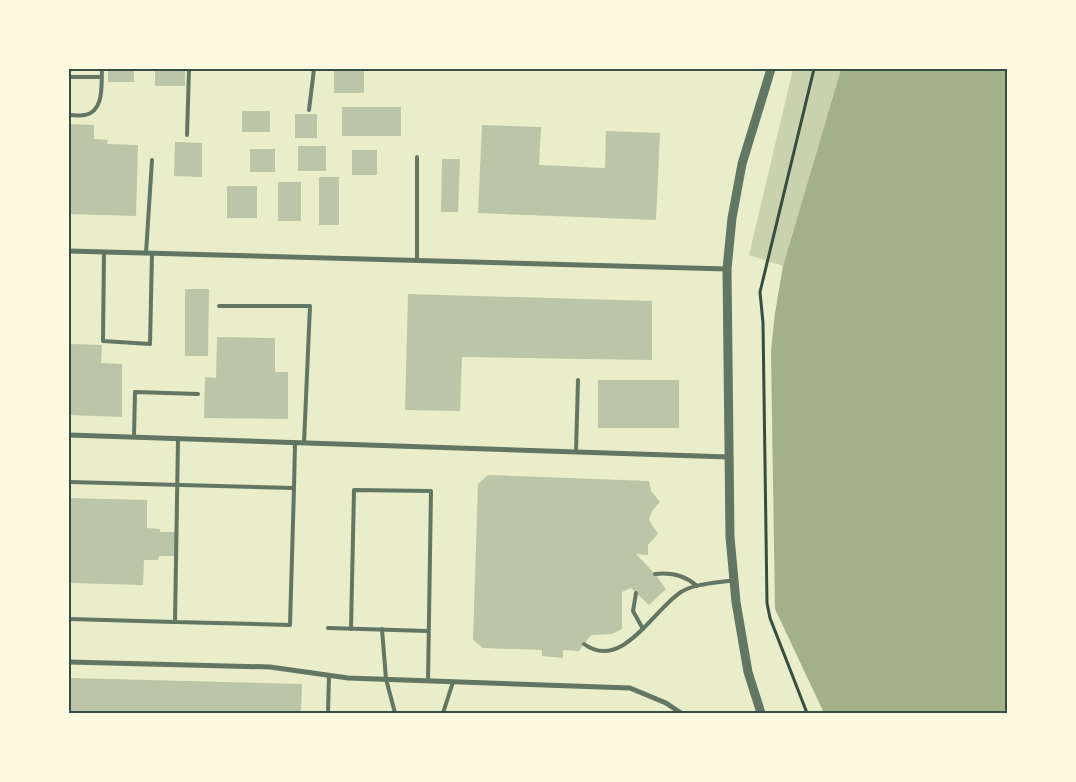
<svg xmlns="http://www.w3.org/2000/svg" width="1076" height="782" viewBox="0 0 1076 782" font-family="Overpass,sans-serif">
	<style>
		.green { fill: #cad2ad }
		.water { fill: #a3b18a }
		.building { fill: #bcc5a7 }
		.lines { fill: none; stroke-linecap: round; stroke-linejoin: round }
		.path { stroke: #344e41; stroke-width: 3 }
		.service { stroke: #617663; stroke-width: 4 }
		.minor { stroke: #617663; stroke-width: 5 }
		.tertiary { stroke: #617663; stroke-width: 9 }
		.neatline { fill: none; stroke: #344e41; stroke-width: 2 }
	</style>
	<rect width="100%" height="100%" fill="#e9edc9"/>
	<!-- green -->
	<path class="green" d="M 793,69 L 841,69 L 783,266 L 749,255 Z"/>
	<!-- water -->
	<path class="water" d="M 841,69 L 1007,69 L 1007,713 L 824,713 L 775,609 L 771,351 L 775,313 L 783,266 Z"/>
	<!-- building -->
	<g class="building">
		<rect x="108" y="69" width="26" height="13"/>
		<rect x="155" y="69" width="30" height="17"/>
		<rect x="334" y="69" width="30" height="24"/>
		<rect x="342" y="107" width="59" height="29"/>
		<rect x="242" y="111" width="28" height="21"/>
		<rect x="295" y="114" width="22" height="24"/>
		<path d="M 69,124 L 94,125 L 94,139 L 108,140 L 107,144 L 138,145 L 136,216 L 69,214 Z"/>
		<path d="M 482,125 L 541,127 L 539,165 L 605,168 L 606,131 L 660,133 L 656,220 L 478,213 Z"/>
		<path d="M 175,142 L 202,143 L 202,177 L 174,176 Z"/>
		<rect x="298" y="146" width="28" height="25"/>
		<rect x="250" y="149" width="25" height="23"/>
		<rect x="352" y="150" width="25" height="25"/>
		<path d="M 442,159 L 460,159 L 458,212 L 441,212 Z"/>
		<rect x="319" y="177" width="20" height="48"/>
		<rect x="278" y="182" width="23" height="39"/>
		<rect x="227" y="186" width="30" height="32"/>
		<path d="M 69,271 L 71,271 L 71,344 L 102,345 L 101,363 L 122,364 L 122,417 L 69,415 Z"/>
		<path d="M 185,289 L 209,289 L 208,356 L 185,356 Z"/>
		<path d="M 408,294 L 652,301 L 652,360 L 462,357 L 460,411 L 405,410 Z"/>
		<path d="M 217,337 L 275,338 L 275,372 L 288,372 L 288,419 L 204,418 L 205,377 L 216,378 Z"/>
		<rect x="598" y="380" width="81" height="48"/>
		<path d="M 488,475 L 649,481 L 651,491 L 660,502 L 652,511 L 649,520 L 658,534 L 648,545 L 648,555 L 636,554 L 655,574 L 666,589 L 649,605 L 631,588 L 622,592 L 622,629 L 612,634 L 591,635 L 579,651 L 563,650 L 563,658 L 542,656 L 542,650 L 483,648 L 473,640 L 478,484 Z"/>
		<path d="M 69,498 L 147,500 L 147,528 L 160,529 L 160,532 L 176,532 L 175,556 L 159,556 L 158,560 L 144,560 L 143,585 L 69,583 Z"/>
		<path d="M 69,678 L 302,684 L 301,713 L 69,713 Z"/>
	</g>
	<g class="lines">
		<!-- path -->
		<path class="path" d="M 807,713 L 770,618 L 767,603 L 763,323 L 760,292 L 814,69"/>
		<!-- service -->
		<g class="service">
			<path d="M 69,77 L 101,77"/>
			<path d="M 309,110 L 314,69"/>
			<path d="M 69,115 C 74,115 80,116 85,115 C 105,111 101,83 102,69"/>
			<path d="M 187,135 L 189,69"/>
			<path d="M 104,252 L 103,341 L 150,344 L 152,253"/>
			<path d="M 146,253 L 152,160"/>
			<path d="M 417,260 L 417,157"/>
			<path d="M 219,306 L 310,306 L 304,443"/>
			<path d="M 134,437 L 135,392 L 198,394"/>
			<path d="M 178,439 L 175,622 L 290,625 L 294,488"/>
			<path d="M 576,452 L 578,380"/>
			<path d="M 69,482 L 294,488 L 295,442"/>
			<path d="M 655,574 C 672,572 685,575 697,586"/>
			<path d="M 636,593 L 633,611 L 643,629"/>
			<path d="M 69,619 L 175,622"/>
			<path d="M 328,628 L 428,631"/>
			<path d="M 351,629 L 354,490 L 431,491 L 428,681"/>
			<path d="M 382,629 L 386,679 L 395,713"/>
			<path d="M 584,644 C 622,672 654,609 681,592 C 696,583 717,583 734,580"/>
			<path d="M 328,713 L 329,675"/>
			<path d="M 443,713 L 453,682"/>
		</g>
		<!-- minor -->
		<g class="minor">
			<path d="M 69,251 L 727,269"/>
			<path d="M 69,435 L 729,457"/>
			<path d="M 69,662 L 270,667 L 348,678 L 630,688 L 666,703 L 681,713"/>
		</g>
		<!-- tertiary -->
		<path class="tertiary" d="M 761,713 L 748,672 L 736,602 L 730,537 L 727,269 L 732,218 L 742,164 L 771,69"/>
	</g>
	<!-- border -->
	<rect width="1076" height="782" fill="none" stroke="#fefae0" stroke-width="140"/>
	<rect x="70" y="70" width="936" height="642" class="neatline"/>
</svg>
